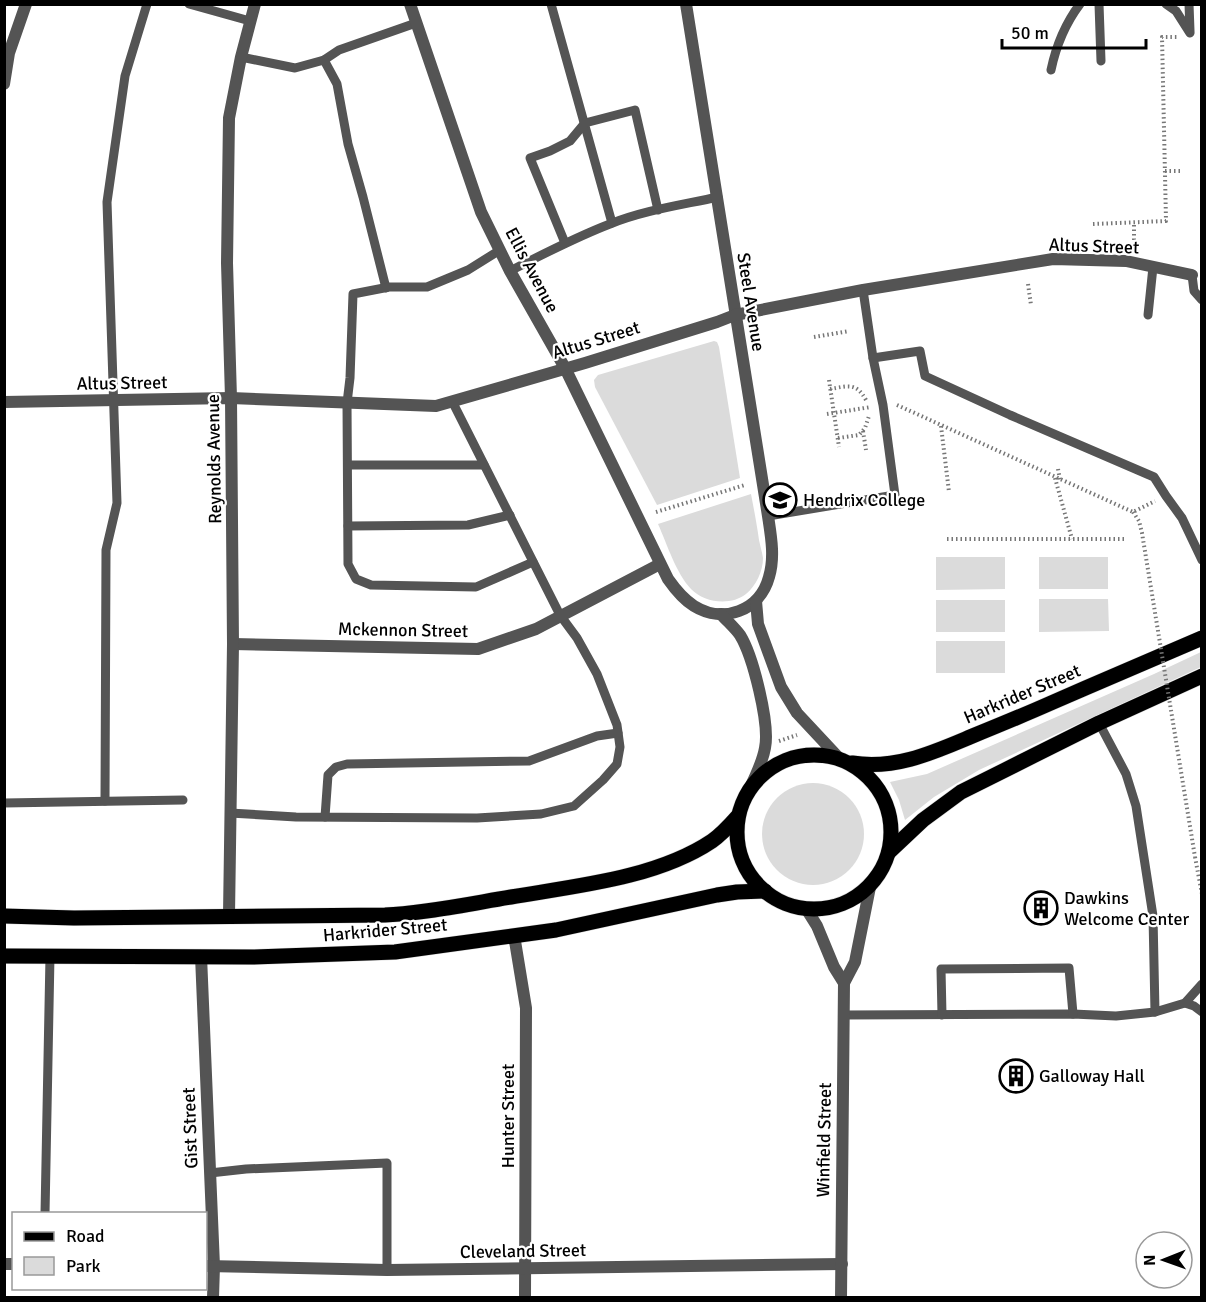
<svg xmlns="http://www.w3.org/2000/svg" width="1206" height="1302" viewBox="0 0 1206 1302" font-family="Signika,sans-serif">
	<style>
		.green { fill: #dbdbdb }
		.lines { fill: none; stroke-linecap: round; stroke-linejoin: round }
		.primary-casing { stroke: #dbdbdb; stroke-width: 16 }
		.path { stroke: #767676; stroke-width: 4; stroke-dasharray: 1.5 3; stroke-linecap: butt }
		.service { stroke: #545454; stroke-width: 9 }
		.minor { stroke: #545454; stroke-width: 12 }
		.tertiary { stroke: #545454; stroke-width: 12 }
		.primary { stroke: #000; stroke-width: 15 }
		.path-bridge { stroke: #767676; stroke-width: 4; stroke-dasharray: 1.5 3; stroke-linecap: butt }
		.labels { text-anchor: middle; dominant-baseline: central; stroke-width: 4.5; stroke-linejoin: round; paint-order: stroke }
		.street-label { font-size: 18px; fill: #000; stroke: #fff }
		.poi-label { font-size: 18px; fill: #000; stroke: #fff; text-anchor: start }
	</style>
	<rect width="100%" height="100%" fill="#fff"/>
	<!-- green -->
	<g class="green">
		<path d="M 714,341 L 717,342 L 719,347 L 740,478 L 657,505 L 595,387 L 594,380 L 598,375 Z"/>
		<path d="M 751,494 C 754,510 757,525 759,540 C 760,545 762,552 763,558 C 763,571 756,586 746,594 C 731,606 704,603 691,589 C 676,573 667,544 658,524 Z"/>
		<path d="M 936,557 L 1005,557 L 1005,589 L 936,590 Z"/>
		<rect x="1039" y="557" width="69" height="32"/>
		<path d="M 1039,599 L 1108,599 L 1109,631 L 1039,632 Z"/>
		<rect x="936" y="600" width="69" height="32"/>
		<rect x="936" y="641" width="69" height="32"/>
		<path d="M 1201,652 L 1201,667 L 979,770 L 934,797 L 905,820 L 899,800 L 890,782 L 927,774 L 1154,674 Z"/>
		<circle cx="813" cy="834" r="51"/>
	</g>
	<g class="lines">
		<!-- primary casing -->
		<g class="primary-casing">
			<g id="primary">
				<circle cx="814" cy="832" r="77"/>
				<path d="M 852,763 C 894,770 932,753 970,737 C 997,726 1024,715 1051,703 C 1101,681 1151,660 1202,638"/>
				<path d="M 889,852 L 923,820 L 961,792 L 1099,723 L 1202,676"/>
				<path d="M 4,916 L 74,918 L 385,915 C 427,913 469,904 511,897 C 576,886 657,878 712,841 C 722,834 730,825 738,816"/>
				<path d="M 4,956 L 253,957 L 395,952 L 556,930 L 717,895 L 737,892 L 765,891"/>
			</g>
		</g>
		<!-- path -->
		<g class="path">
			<path d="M 1165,171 L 1180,171"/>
			<path d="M 1093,224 L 1166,221 L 1162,37 L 1177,37"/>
			<path d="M 1134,249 L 1134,223"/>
			<path d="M 1028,284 L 1031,305"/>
			<path d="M 814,337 L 849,331"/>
			<path d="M 829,380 L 839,447"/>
			<path d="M 830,389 C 848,386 856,382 866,400"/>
			<path d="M 897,405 L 1133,512 L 1155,501"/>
			<path d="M 827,414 L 871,407"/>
			<path d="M 941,426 L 949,492"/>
			<path d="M 863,431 L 866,450"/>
			<path d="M 838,438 L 859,435 L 865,428 L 869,416"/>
			<path d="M 1058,469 L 1060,480"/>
			<path d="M 1055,478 L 1072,539"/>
			<path d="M 656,512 L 745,485"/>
			<path d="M 947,539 L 1124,539"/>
			<path d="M 779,741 L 797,735"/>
			<path d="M 1195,857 L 1202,894"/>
		</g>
		<!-- service -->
		<g class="service">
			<path d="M 189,4 L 250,21"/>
			<path d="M 551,4 L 612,223"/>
			<path d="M 1099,4 L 1101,61"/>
			<path d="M 1166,4 L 1176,11 L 1190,33"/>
			<path d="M 1189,4 L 1190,31"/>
			<path d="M 241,57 L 295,68 L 324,60 L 339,50 L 416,23"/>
			<path d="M 324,60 L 337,84 L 348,144 L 363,197 L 386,288"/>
			<path d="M 1051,70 C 1056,46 1065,24 1080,4"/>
			<path d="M 565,243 L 530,158 L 550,151 L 570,141 L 585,123 L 635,110 L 658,210"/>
			<path d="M 500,250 L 468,270 L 427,287 L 389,287 L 353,294 L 350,378 L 347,403 L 348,564 L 356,579 L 371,585 L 476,587 L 533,562"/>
			<path d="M 510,271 C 543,254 576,237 610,224 C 645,210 682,205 718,197"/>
			<path d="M 1192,275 L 1194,291 L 1202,300"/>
			<path d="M 1148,315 L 1153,267"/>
			<path d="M 873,358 L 920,351 L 925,376 L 1010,415 L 1154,477 L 1166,496 L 1182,518 L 1202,560"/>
			<path d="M 348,465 L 484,465"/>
			<path d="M 768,516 L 895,495 L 883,405 L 873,358 L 863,290"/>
			<path d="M 348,526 L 468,525 L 510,515"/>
			<path d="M 105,801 L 106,550 L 117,503 L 107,202 L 125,76 L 147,4"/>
			<path d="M 4,803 L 183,800"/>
			<path d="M 230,813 L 296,817 L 477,818 L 541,814 L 574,806 L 603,780 L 617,764 L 620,747 L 617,725 L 597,674 L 577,638 L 560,615 L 452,401"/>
			<path d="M 325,817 L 328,775 L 336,767 L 347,764 L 529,761 L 597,736 L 618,733"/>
			<path d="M 1185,1003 L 1194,1006 L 1202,1012"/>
			<path d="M 1155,1012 L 1185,1003 L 1202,984"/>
			<path d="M 844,1015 L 1073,1014 L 1116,1016 L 1155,1012 L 1153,916 L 1136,806 L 1126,774 L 1099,723"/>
			<path d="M 942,1015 L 941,969 L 1069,968 L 1073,1014"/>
			<path d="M 210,1173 L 246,1169 L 387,1163 L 387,1270"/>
			<path d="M 45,1214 L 50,956"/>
		</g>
		<!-- minor -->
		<g class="minor">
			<path d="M 410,4 L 481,212 L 510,271 L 565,368 L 668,579 C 675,589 683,599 694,606 C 723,624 760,611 769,577 C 775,557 771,536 768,516 C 740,346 714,175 686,4"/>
			<path d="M 4,84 L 9,53 L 26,4"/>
			<path d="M 4,402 L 231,398 L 436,406 L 585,363 L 717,322 L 735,315 L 863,290 L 1053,259 L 1126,261 L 1192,275"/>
			<path d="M 756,601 L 758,624 L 781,687 L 797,713 L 839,758"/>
			<path d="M 721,614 C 727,621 735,628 740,635 C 753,656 770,724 765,748 C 762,765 753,781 746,796"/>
			<path d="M 233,644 L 478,649 L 536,629 L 660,564"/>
			<path d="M 229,915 L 233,644 L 231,398 L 227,263 L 229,118 L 241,57 L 255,4"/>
			<path d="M 514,935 L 526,1008 L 525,1298"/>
			<path d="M 201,956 L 214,1266 L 213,1298"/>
			<path d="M 4,1264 L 14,1264"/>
			<path d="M 206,1266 L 387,1270 L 842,1264"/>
		</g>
		<!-- tertiary -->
		<g class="tertiary">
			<path d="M 807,910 L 817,926 L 834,967 L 844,983"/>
			<path d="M 841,1298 L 844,983 L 855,962 L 870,887"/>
		</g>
		<!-- primary -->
		<use href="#primary" class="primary"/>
		<!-- path-bridge -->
		<path class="path-bridge" d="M 1133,512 L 1139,521 L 1142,533 L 1195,857"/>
	</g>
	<!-- icons -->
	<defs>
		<g id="university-ring" transform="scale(1.725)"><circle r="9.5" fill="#fff" stroke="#000" stroke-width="1.5"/><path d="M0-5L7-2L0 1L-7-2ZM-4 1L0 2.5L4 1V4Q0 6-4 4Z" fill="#000"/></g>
		<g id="building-ring" transform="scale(1.725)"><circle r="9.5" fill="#fff" stroke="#000" stroke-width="1.5"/><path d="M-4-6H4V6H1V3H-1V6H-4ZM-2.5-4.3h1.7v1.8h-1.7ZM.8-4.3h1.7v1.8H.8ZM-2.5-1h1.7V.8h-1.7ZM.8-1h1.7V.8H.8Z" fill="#000"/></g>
	</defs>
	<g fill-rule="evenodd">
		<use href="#university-ring" x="780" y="500"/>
		<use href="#building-ring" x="1041" y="908"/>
		<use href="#building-ring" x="1016" y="1076"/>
	</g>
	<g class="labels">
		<!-- street labels -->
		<g class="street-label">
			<text transform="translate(1094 246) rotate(2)">Altus Street</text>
			<text transform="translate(532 270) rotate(62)">Ellis Avenue</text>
			<text transform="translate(751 302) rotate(81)">Steel Avenue</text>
			<text transform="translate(596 340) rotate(-17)">Altus Street</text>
			<text transform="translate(122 383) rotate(-1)">Altus Street</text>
			<text transform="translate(214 459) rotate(-91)">Reynolds Avenue</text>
			<text transform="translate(403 630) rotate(1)">Mckennon Street</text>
			<text transform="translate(1022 694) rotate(-23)">Harkrider Street</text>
			<text transform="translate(385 930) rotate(-5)">Harkrider Street</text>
			<text transform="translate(508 1116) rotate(-90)">Hunter Street</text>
			<text transform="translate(190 1128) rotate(-92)">Gist Street</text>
			<text transform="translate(824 1140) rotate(-89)">Winfield Street</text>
			<text transform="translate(523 1251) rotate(-1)">Cleveland Street</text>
		</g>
		<!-- poi labels -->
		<g class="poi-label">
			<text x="803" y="500">Hendrix College</text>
			<text x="1064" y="898">Dawkins<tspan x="1064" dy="21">Welcome Center</tspan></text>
			<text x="1039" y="1076">Galloway Hall</text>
		</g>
	</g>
	<!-- border -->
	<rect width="1206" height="1302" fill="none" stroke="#000000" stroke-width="12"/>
	<!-- legend -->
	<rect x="12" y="1212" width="195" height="78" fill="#ffffff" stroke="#999999" stroke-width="1.5"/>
	<rect x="24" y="1232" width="30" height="9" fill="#000000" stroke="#999999" stroke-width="1.5"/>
	<text x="66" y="1242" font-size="18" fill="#000000">Road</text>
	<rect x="24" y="1257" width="30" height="18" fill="#dbdbdb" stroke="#999999" stroke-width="1.5"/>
	<text x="66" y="1272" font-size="18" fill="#000000">Park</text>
	<!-- north arrow -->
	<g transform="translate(1164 1260) rotate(269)"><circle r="28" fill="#ffffff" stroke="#999999" stroke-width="1.5"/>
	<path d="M0-4.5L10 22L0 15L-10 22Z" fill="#000000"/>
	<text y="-9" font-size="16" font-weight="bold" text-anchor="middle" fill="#000000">N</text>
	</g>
	<!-- scale -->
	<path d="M1002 39v9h144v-9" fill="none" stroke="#000000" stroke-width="3"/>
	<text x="1011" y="39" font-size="18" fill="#000000" stroke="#ffffff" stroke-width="4.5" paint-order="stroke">50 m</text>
</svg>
